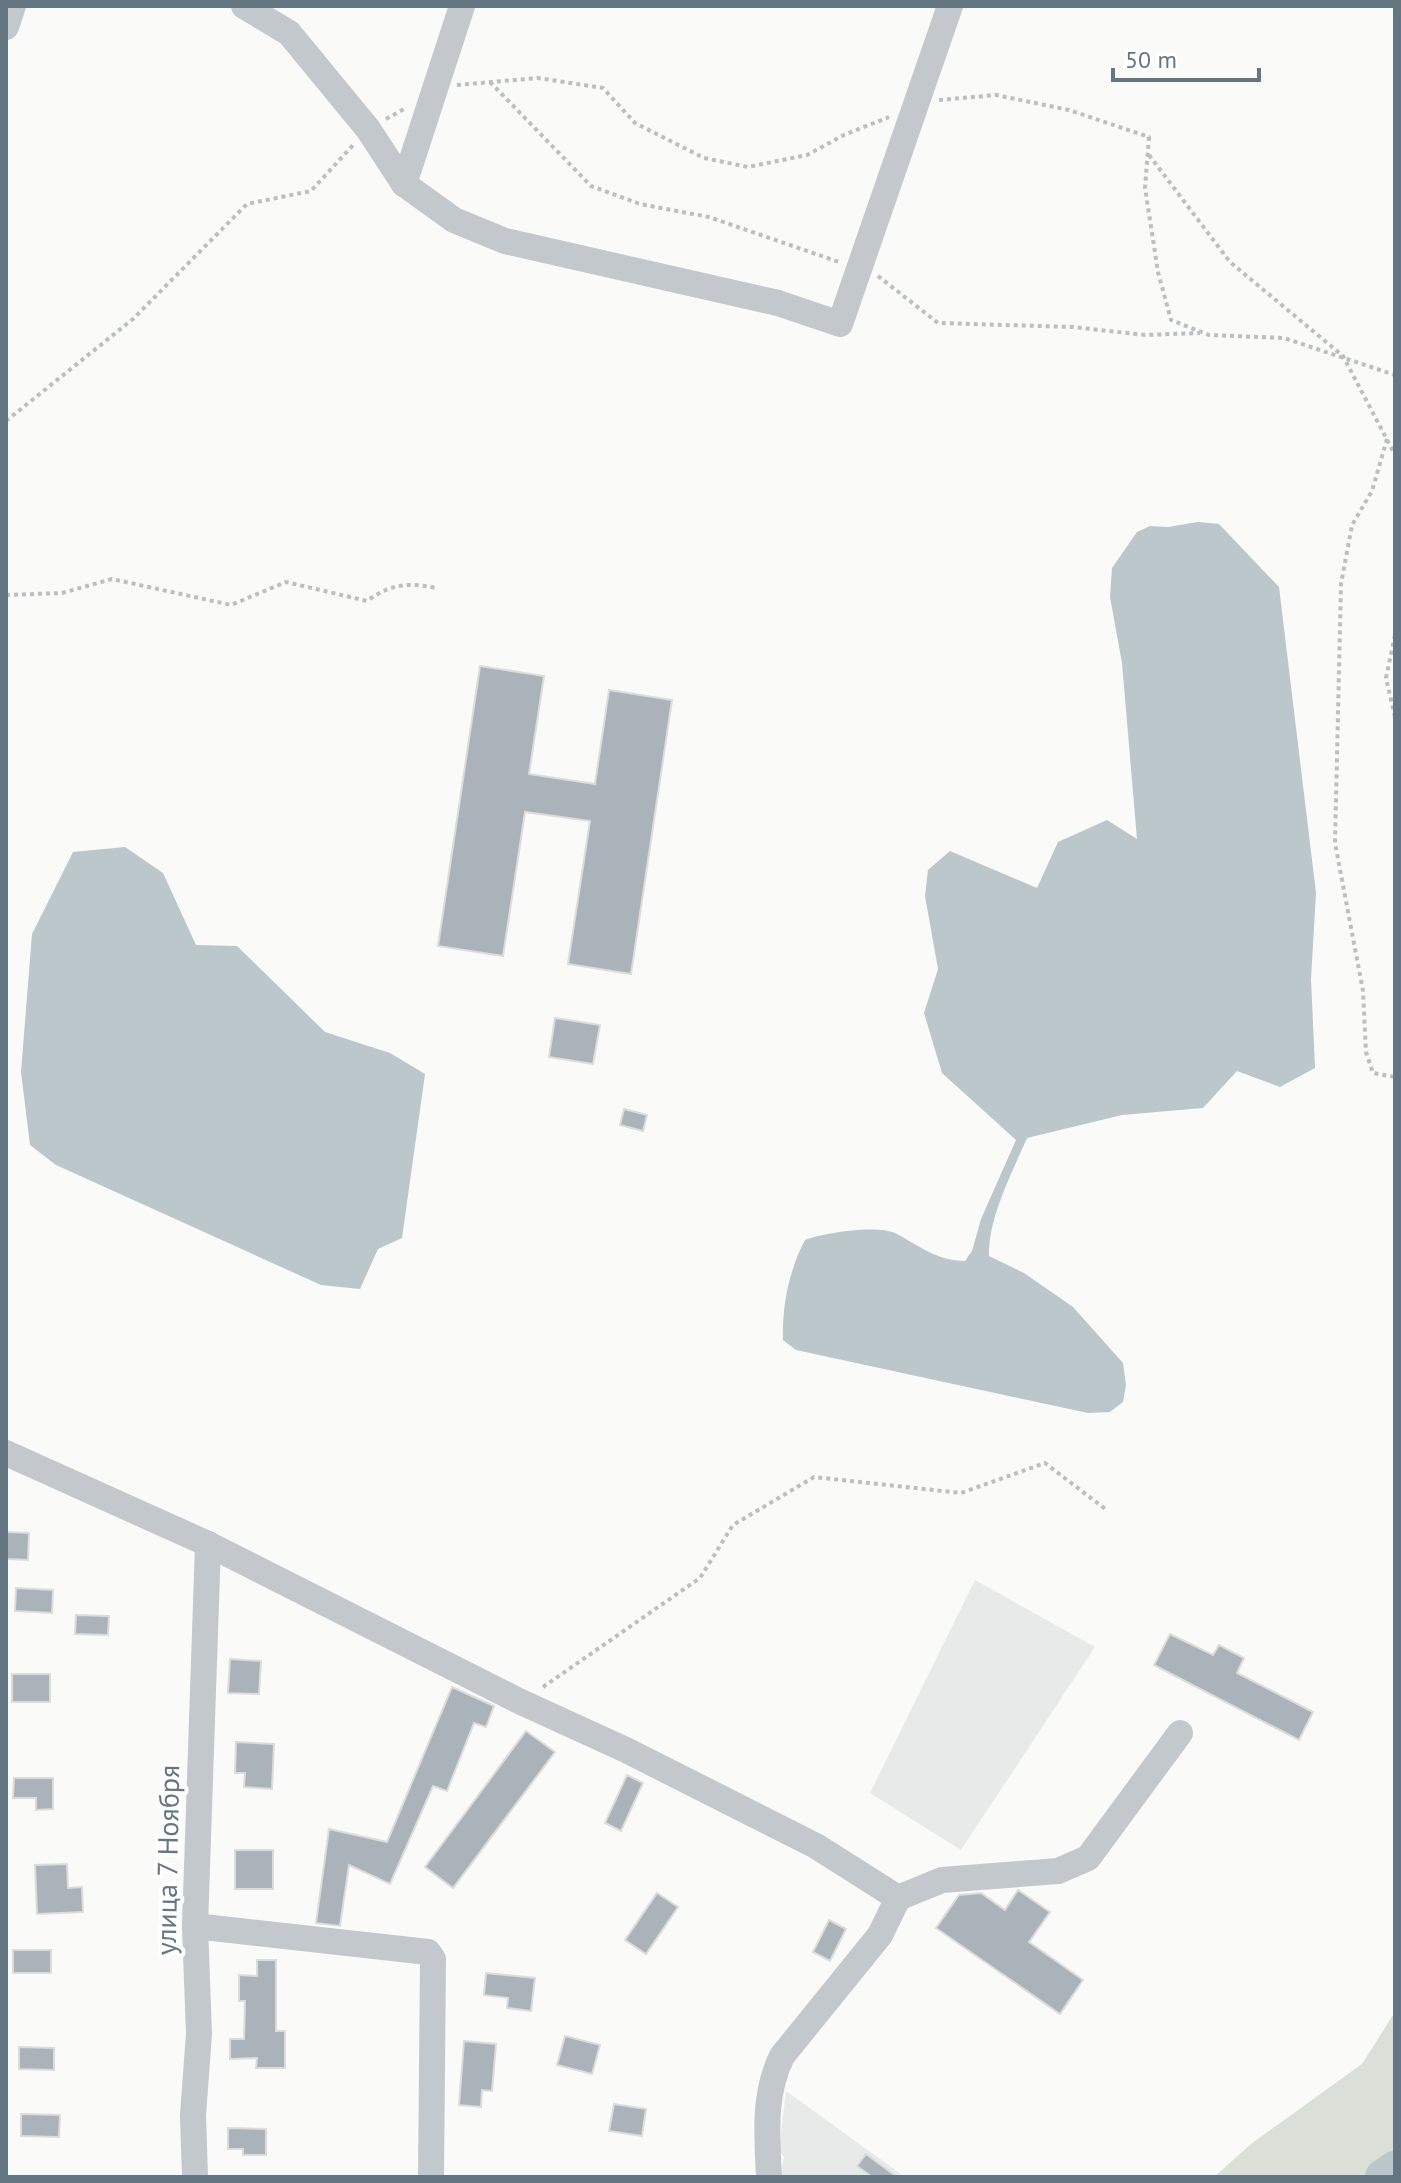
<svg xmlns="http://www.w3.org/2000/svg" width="1401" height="2183" viewBox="0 0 1401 2183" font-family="'PT Sans',sans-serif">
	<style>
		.built { fill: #e8e9e9 }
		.green { fill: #dadfd7 }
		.water { fill: #bbc7cb }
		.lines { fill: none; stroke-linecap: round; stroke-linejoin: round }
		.river { stroke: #bbc7cb; stroke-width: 36 }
		.building { fill: #aab3b9; stroke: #dcdcda; stroke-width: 2 }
		.path { stroke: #bbbfc2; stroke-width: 4; stroke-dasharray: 4 4; stroke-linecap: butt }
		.minor { stroke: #c3c8cc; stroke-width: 26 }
		.labels { text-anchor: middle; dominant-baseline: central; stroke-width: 8; stroke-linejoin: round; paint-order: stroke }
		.street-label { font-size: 28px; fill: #657683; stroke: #fff }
	</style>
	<rect width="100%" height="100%" fill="#fafaf8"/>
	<!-- built -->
	<g class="built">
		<path d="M 975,1580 L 1095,1647 L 961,1850 L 870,1793 Z"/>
		<path d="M 786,2091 L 905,2177 L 780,2177 L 784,2157 L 779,2150 Z"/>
	</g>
	<!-- green -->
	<path class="green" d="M 1395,2012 L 1395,2177 L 1214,2177 L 1251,2144 L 1362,2064 Z"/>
	<!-- water -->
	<g class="water">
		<path d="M 1198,522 L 1219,524 L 1279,587 L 1316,893 L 1311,979 L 1315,1068 L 1280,1087 L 1237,1071 L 1203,1108 L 1122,1115 L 1027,1138 C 1012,1173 988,1218 989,1256 L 1024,1273 L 1073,1307 L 1123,1363 L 1126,1385 L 1123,1402 L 1110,1412 L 1088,1413 L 796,1350 L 783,1340 C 782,1306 789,1270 805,1240 C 823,1233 879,1224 897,1234 C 919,1246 938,1261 965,1261 L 972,1251 L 981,1219 L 1016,1140 L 942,1073 L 924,1013 L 938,969 L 925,896 L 928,870 L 950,851 L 1037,888 L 1058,842 L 1107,820 L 1137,839 L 1122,663 L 1110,597 L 1112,568 L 1137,532 L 1150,526 L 1168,527 Z"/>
		<path d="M 125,847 L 163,873 L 196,945 L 237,946 L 325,1032 L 390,1053 L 425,1074 L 402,1238 L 378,1249 L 360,1289 L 321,1285 L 56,1165 L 30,1145 L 21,1072 L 32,934 L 73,852 Z"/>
	</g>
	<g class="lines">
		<!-- river -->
		<path class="river" d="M 1383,2177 L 1395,2169"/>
	</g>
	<!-- building -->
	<g class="building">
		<path d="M 480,666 L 544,676 L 529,774 L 595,784 L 609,690 L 672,700 L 631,974 L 568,964 L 590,821 L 525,812 L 503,956 L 438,946 Z"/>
		<path d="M 555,1018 L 600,1025 L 593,1064 L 549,1057 Z"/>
		<path d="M 624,1109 L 647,1115 L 643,1131 L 620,1125 Z"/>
		<path d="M 6,1532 L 29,1533 L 28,1560 L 6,1559 Z"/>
		<path d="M 16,1588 L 53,1590 L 52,1613 L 15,1611 Z"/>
		<path d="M 76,1615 L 109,1616 L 108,1635 L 75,1634 Z"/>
		<path d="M 1170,1634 L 1213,1655 L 1219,1645 L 1244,1658 L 1237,1673 L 1313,1712 L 1299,1740 L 1154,1665 Z"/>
		<path d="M 230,1659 L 261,1661 L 259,1694 L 228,1693 Z"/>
		<rect x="12" y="1674" width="38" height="28"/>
		<path d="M 452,1687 L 494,1706 L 486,1727 L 474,1723 L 447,1791 L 433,1786 L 390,1884 L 349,1865 L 340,1926 L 316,1923 L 329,1829 L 387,1842 Z"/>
		<path d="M 526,1731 L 555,1752 L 453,1888 L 425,1867 Z"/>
		<path d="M 236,1742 L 274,1744 L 272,1789 L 244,1787 L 245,1773 L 235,1773 Z"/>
		<path d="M 627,1775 L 643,1783 L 621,1831 L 605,1823 Z"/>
		<path d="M 14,1778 L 53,1778 L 53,1809 L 36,1810 L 36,1798 L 13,1798 Z"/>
		<rect x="235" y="1850" width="38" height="39"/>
		<path d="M 67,1864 L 68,1888 L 82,1887 L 83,1912 L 37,1914 L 35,1865 Z"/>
		<path d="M 1018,1890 L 1050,1912 L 1029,1942 L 1083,1980 L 1060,2014 L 936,1928 L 959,1895 L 981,1893 L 1005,1910 Z"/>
		<path d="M 657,1893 L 678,1907 L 646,1954 L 625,1940 Z"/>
		<path d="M 829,1920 L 846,1929 L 830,1961 L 813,1952 Z"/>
		<rect x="13" y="1950" width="38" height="23"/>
		<path d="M 257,1960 L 276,1960 L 276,2031 L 285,2031 L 285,2068 L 256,2068 L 257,2058 L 230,2059 L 230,2039 L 244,2039 L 245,2001 L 239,2001 L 239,1975 L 257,1976 Z"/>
		<path d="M 486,1973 L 535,1978 L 531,2011 L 507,2008 L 508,1998 L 484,1995 Z"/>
		<path d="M 565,2036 L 600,2045 L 592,2074 L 557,2065 Z"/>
		<path d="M 464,2041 L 496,2044 L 492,2091 L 482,2090 L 481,2107 L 459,2105 Z"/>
		<path d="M 19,2047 L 54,2048 L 54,2070 L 19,2069 Z"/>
		<path d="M 614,2104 L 646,2109 L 642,2136 L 609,2131 Z"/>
		<path d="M 21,2114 L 60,2115 L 59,2137 L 21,2136 Z"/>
		<path d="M 228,2128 L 266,2129 L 266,2155 L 243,2155 L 243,2149 L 228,2149 Z"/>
		<path d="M 866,2154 L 897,2177 L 872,2177 L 857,2166 Z"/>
	</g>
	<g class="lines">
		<!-- path -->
		<g class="path">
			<path d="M 490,82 L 591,186 L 640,204 L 709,217 L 839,262"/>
			<path d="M 457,85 L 538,78 L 603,88 L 635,123 L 704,158 L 748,167 L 807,155 L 844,135 L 889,117"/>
			<path d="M 939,100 L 996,95 L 1069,110 L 1149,137 L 1145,188 L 1158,272 L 1171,320 L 1209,335 L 1284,338 L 1395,375"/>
			<path d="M 386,119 L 406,108"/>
			<path d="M 1149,155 L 1230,262 L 1343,356 L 1395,455"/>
			<path d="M 878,276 L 938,323 L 1073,327 L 1145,335 L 1200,333"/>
			<path d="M 6,421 L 133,319 L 247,204 L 311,191 L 354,144"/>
			<path d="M 1387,439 L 1372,491 L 1352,525 L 1341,584 L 1335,843 L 1363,991 L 1366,1052 L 1373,1073 L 1395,1077"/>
			<path d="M 6,595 L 62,593 L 112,579 L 231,605 L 286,582 L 367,601 C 391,584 407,582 436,588"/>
			<path d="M 1395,635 L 1386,678 L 1395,717"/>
			<path d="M 543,1687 L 700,1578 L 733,1525 L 814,1477 L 961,1493 L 1045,1463 L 1108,1511"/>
		</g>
		<!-- minor -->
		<g class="minor">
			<path d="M 244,6 L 289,33 L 368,129 L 404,184 L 454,220 L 505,241 L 778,303 L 840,324 L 950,6"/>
			<path d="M 6,27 L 13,6"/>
			<path d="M 404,184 L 462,6"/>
			<path d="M 6,1453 L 208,1544 L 521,1702 L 626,1750 L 816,1846 L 898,1898 L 880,1935 L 782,2056 C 763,2095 767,2135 769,2177"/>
			<path d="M 898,1898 L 942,1880 L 1058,1871 L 1088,1858 L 1180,1733"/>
			<path d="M 195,1926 L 428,1952 L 433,1959 L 431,2177"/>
			<path d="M 195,2177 L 193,2115 L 199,2034 L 195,1926 L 208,1544"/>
		</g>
	</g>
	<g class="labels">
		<!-- street labels -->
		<g class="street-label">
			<text transform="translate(167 1860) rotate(-89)">улица 7 Ноября</text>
		</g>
	</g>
	<!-- border -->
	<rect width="1401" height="2183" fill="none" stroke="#657683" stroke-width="16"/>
	<!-- scale -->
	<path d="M1113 68v12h146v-12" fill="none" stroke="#657683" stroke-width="4"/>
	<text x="1125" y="68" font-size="24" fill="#657683" stroke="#ffffff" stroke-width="6" paint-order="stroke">50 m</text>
</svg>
